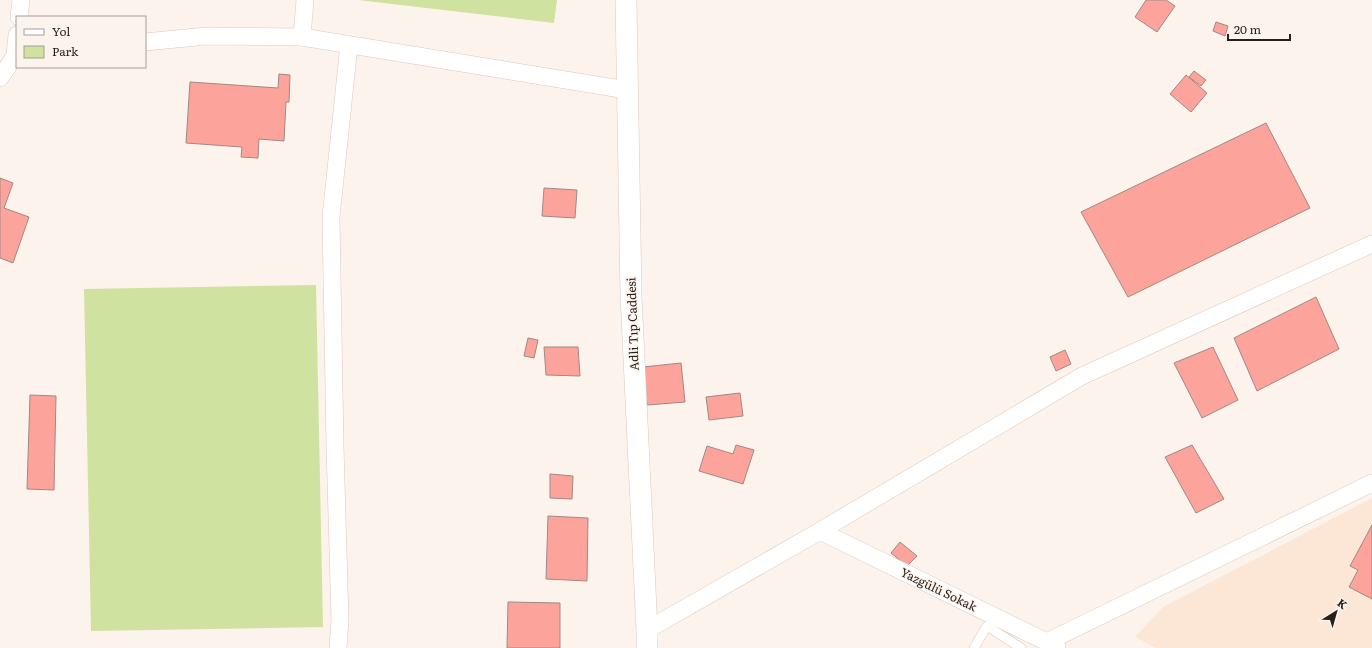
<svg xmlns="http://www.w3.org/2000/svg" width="1372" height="648" viewBox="0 0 1372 648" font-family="Literata,serif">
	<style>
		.built { fill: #fce6d6 }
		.green { fill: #cfe2a0 }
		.building { fill: #fca49b; stroke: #a18885 }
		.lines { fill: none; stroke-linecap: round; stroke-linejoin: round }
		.service-casing { stroke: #ddc8ba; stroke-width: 10 }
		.minor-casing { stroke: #ddc8ba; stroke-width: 18 }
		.tertiary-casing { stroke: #ddc8ba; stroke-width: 22 }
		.service { stroke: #fff; stroke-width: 9 }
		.minor { stroke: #fff; stroke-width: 17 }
		.tertiary { stroke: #fff; stroke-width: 21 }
		.labels { text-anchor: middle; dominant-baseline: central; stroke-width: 3; stroke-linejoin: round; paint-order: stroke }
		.street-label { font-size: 12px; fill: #271f1a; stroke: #fcf3ed }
	</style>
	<rect width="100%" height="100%" fill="#fcf3ed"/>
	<!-- built -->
	<path class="built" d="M 1372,498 L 1372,648 L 1156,648 L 1135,637 L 1163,607 Z"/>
	<!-- green -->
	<g class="green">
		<path d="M 358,0 L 557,0 L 554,23 Z"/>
		<path d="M 316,285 L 323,627 L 91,631 L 84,289 Z"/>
	</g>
	<!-- building -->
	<g class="building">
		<path d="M 1146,0 L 1166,0 L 1175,6 L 1157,32 L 1135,17 Z"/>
		<path d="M 1216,22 L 1228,26 L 1225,36 L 1213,31 Z"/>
		<path d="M 1194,71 L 1206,80 L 1201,86 L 1189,77 Z"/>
		<path d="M 279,74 L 290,75 L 289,102 L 286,102 L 284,141 L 259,139 L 258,158 L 241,157 L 242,147 L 186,143 L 190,82 L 278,88 Z"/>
		<path d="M 1186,75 L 1207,93 L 1191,112 L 1170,94 Z"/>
		<path d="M 1266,123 L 1310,208 L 1128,297 L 1081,212 Z"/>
		<path d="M 0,178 L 13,183 L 4,208 L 29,217 L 13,263 L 0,258 Z"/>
		<path d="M 544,188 L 577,190 L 575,218 L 542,216 Z"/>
		<path d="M 1316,297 L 1339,349 L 1257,391 L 1234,338 Z"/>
		<path d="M 528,338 L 538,340 L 534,358 L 524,356 Z"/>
		<path d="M 544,347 L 578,347 L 580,376 L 546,375 Z"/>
		<path d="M 1213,347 L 1238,400 L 1202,418 L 1174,363 Z"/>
		<path d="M 1065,350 L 1071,364 L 1056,371 L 1050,357 Z"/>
		<path d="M 681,363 L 685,402 L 647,405 L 643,367 Z"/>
		<path d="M 740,393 L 743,416 L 709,420 L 706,397 Z"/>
		<path d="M 30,395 L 56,396 L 54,490 L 27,489 Z"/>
		<path d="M 736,445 L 754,450 L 743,484 L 699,471 L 707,446 L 733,454 Z"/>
		<path d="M 1192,445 L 1224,499 L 1196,513 L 1165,457 Z"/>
		<path d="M 550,474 L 573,476 L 572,499 L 550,498 Z"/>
		<path d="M 548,516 L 588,518 L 587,581 L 546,579 Z"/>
		<path d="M 1372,525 L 1372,599 L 1349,587 L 1358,570 L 1350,566 Z"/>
		<path d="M 900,542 L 917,556 L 907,566 L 891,553 Z"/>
		<path d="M 508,602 L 560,603 L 560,648 L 507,648 Z"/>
	</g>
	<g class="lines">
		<!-- service casing -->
		<g class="service-casing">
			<path id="service" d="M 974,648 L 987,626 L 1021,648"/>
		</g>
		<!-- minor casing -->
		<g class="minor-casing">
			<g id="minor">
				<path d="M 19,17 L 21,0"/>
				<path d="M 302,37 L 305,0"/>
				<path d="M 145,42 L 207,36 L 302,37 L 627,90"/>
				<path d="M 0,78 L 15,56 L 17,35"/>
				<path d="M 820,531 L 1057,647"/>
				<path d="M 647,630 L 820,531 L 1082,376 L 1372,244"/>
				<path d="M 1047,642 L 1372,483"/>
				<path d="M 338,648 L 340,620 L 335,447 L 331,217 L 349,45"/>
			</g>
		</g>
		<!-- tertiary casing -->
		<g class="tertiary-casing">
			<path id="tertiary" d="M 626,0 L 631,296 L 647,630 L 647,648"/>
		</g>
		<!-- service -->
		<use href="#service" class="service"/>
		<!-- minor -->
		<use href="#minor" class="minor"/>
		<!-- tertiary -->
		<use href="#tertiary" class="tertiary"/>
	</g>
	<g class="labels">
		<!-- street labels -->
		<g class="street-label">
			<text transform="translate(632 324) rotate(-92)">Adli Tıp Caddesi</text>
			<text transform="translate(939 589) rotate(26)">Yazgülü Sokak</text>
		</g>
	</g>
	<!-- legend -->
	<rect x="16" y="16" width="130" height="52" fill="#fcf3ed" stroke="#a79e99"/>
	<rect x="24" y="29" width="20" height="6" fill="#ffffff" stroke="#a79e99"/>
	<text x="52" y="36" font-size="12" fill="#271f1a">Yol</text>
	<rect x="24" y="46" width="20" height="12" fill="#cfe2a0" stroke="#a79e99"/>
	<text x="52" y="56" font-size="12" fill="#271f1a">Park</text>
	<!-- north arrow -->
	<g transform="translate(1336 612) rotate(37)" stroke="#fcf3ed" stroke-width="3" paint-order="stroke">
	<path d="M0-3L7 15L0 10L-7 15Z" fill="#271f1a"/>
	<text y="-6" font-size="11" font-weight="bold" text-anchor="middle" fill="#271f1a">K</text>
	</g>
	<!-- scale -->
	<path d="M1228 34v6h62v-6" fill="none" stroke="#271f1a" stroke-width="2"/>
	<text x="1234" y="34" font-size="12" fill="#271f1a" stroke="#fcf3ed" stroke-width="3" paint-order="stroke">20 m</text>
</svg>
